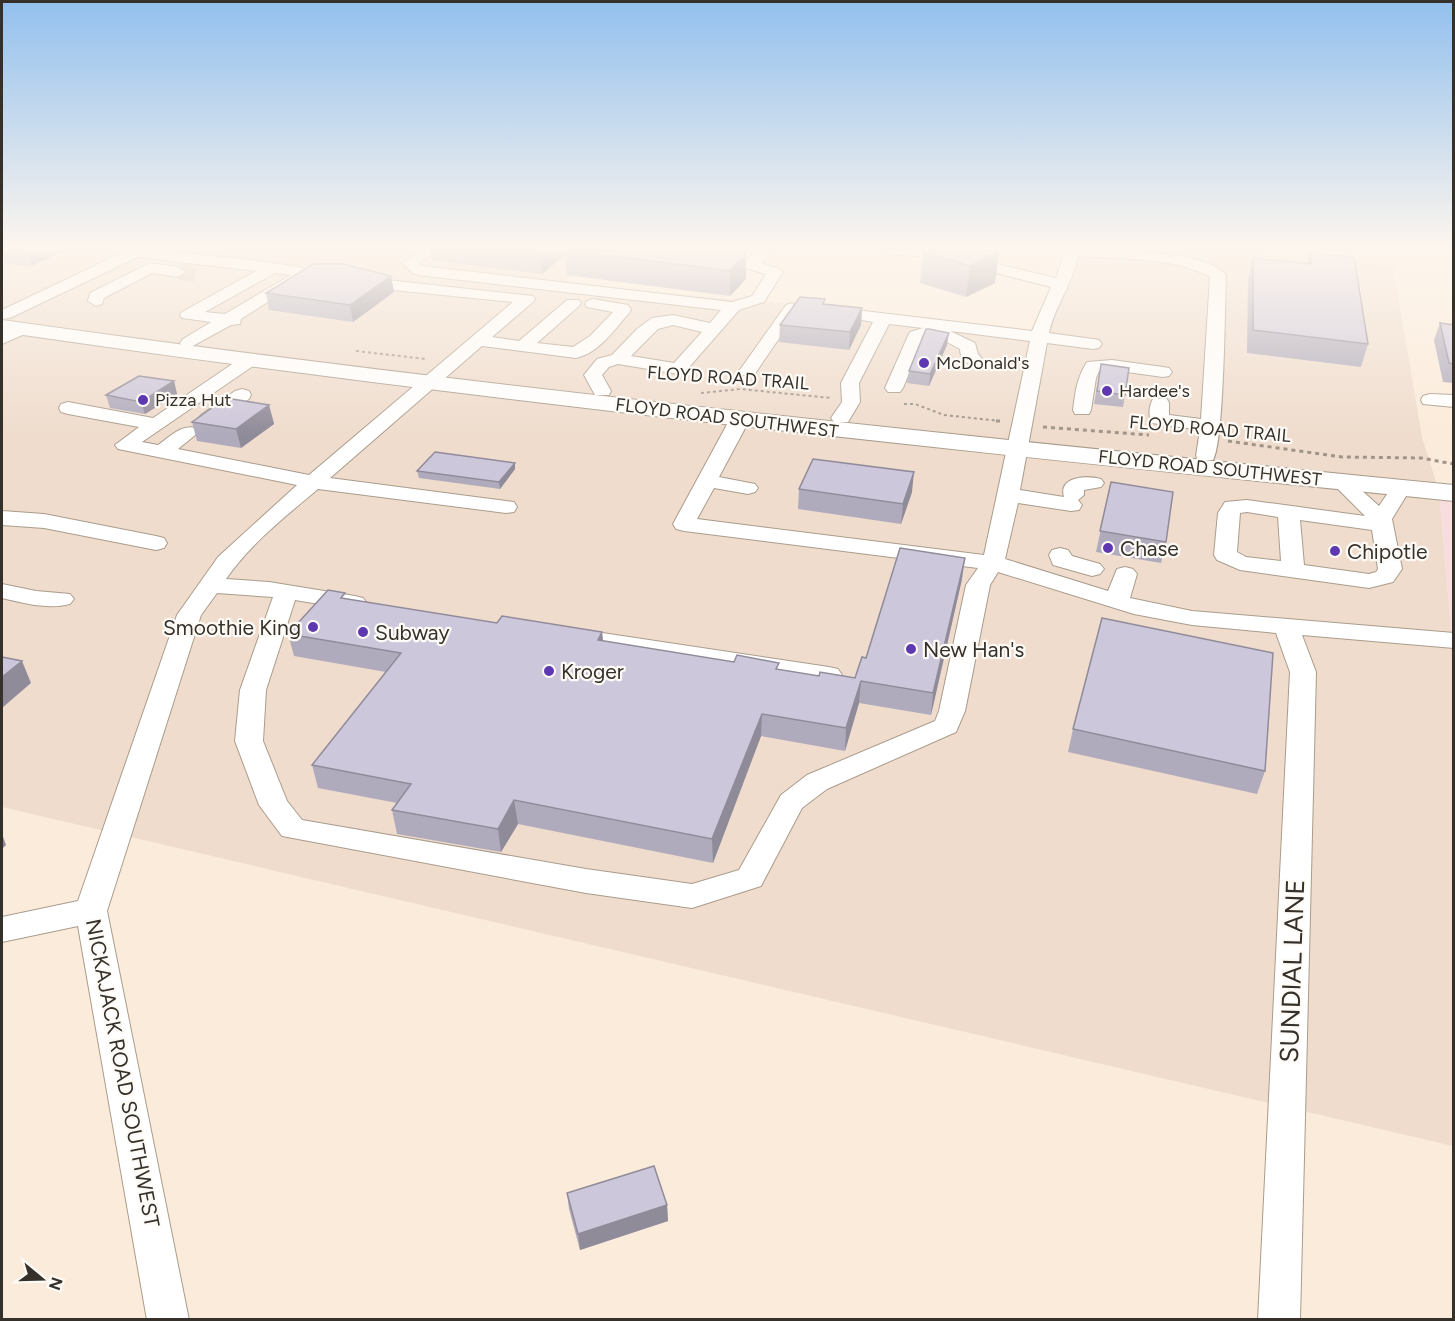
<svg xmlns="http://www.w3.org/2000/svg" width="1455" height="1321" viewBox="0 0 1455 1321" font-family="Figtree,sans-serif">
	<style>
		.commercial { fill: #efdccd }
		.education { fill: #f8ddde }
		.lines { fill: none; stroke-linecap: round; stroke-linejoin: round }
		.minor-tunnel { stroke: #d4c6b7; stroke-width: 16; stroke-dasharray: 16 8; stroke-linecap: butt }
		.minor-casing { stroke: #aa9c8c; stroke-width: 2 }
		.major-casing { stroke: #aa9c8c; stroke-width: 2 }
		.path-far1 { stroke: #a09489; stroke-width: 2; stroke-dasharray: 3 3; stroke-linecap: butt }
		.path { stroke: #a09489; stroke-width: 3; stroke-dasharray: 4 4; stroke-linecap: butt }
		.minor { fill: #fff; fill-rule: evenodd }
		.major { fill: #fff; fill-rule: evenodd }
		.wall { fill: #b0abbc }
		.shaded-wall { fill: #908b99 }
		.building { fill: #cdc7db; stroke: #908b99; stroke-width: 1.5 }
		.poi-dot { fill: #5e38b0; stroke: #fefbf7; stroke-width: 2 }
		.labels { text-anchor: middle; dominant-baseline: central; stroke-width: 4.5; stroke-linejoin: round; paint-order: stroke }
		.far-poi-label { font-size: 18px; fill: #36302a; stroke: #fefbf7; text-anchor: start }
		.far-street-label { font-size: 18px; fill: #36302a; stroke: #fefbf7 }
		.poi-label { font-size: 21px; fill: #36302a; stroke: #fefbf7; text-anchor: start }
		.street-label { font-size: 21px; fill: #36302a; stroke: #fefbf7 }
		.near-street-label { font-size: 26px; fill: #36302a; stroke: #fefbf7 }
	</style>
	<rect width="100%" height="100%" fill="#fbebda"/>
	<!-- commercial -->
	<path class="commercial" d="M 2,250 L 374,252 L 378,250 L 604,250 L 562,285 L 770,302 L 1031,332 L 1072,251 L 1080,250 L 1228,250 L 1393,266 L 1422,437 L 1439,491 L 1453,655 L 1453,1146 L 2,807 Z"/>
	<!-- education -->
	<path class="education" d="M 1439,491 L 1453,492 L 1453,655 Z"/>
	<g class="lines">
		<!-- minor-tunnel -->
		<path class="minor-tunnel" d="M 179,272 L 199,274"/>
		<!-- minor casing -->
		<g class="minor-casing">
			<g id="minor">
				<path d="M 128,250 C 148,248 307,264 315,272 L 241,319 L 240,324 L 231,325 L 189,348 L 183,347 L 180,343 L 183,339 L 211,322 L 182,318 L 180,315 L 182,312 L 256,271 L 138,257 L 10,318 L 2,319 L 2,310 ZM 275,273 L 291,275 L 225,314 L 205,312 Z"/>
				<path d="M 420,250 L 436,250 L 419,263 L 422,266 L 732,302 L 752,296 L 766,274 L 746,268 L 743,265 L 756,250 L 771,250 L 761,263 L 780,269 L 783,272 L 764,302 L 739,310 L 684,373 L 678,374 L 618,364 L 609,367 L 602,375 L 611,391 L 609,395 L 595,395 L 584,375 L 597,359 L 612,355 L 637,329 L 652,318 L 673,315 L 710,323 L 721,310 L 418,275 L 413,273 L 402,263 ZM 673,325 L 702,332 L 674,363 L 631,356 L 658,329 Z"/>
				<path d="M 884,250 L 937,250 L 1056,278 L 1065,250 C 1099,250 1204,248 1226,275 C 1225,304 1224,444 1213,460 L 1199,460 L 1196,456 L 1200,430 L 1152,423 C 1148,417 1149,405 1153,399 L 1167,399 L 1169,403 L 1169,415 L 1201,419 L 1210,277 C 1175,257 1118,259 1078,256 C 1073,284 1055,305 1049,333 L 1093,339 L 1099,340 L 1102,344 L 1099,348 L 1093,349 L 1047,343 L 1020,490 L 1064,497 C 1058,476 1087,475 1101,479 L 1104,483 L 1101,487 L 1084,490 L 1084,495 L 1078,500 L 1082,505 L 1079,510 L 1071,511 L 1018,503 L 1005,559 L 1108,591 L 1117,569 L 1125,567 L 1133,569 L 1137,574 L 1130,598 L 1192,611 L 1454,633 L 1454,648 L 1302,635 L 1316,672 L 1300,1320 L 1258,1320 L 1290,672 L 1276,633 L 1192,625 L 1134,614 L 998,572 L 990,585 L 965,711 L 956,732 L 827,789 L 802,808 L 761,886 L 692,908 L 586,893 L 282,836 L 259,805 L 235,741 L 240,690 L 273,597 L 217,593 L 201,615 L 107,911 L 189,1320 L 147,1320 L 78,926 L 2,942 L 2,917 L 78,901 L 177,615 L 218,557 L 297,485 L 118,449 L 115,445 L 139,427 L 68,414 L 61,412 L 59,408 L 61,404 L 68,402 L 153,418 L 241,358 L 253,358 L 256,362 L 253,366 L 142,442 L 158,445 C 170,437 181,424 196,428 L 199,432 L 178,449 L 309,475 L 513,302 L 383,289 L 354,280 L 351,277 L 354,274 C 365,271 377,274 387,280 L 533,296 L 535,299 L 533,302 L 492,337 L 519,341 L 567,300 L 579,300 L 581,303 L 579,306 L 537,343 L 573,347 L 590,336 L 613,312 L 587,307 L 585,304 L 587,301 L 593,299 L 628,305 L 631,310 L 629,313 C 614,330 599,353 576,358 L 482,346 L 330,478 L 506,501 L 514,502 L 517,507 L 514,512 L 506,513 L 318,489 C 286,516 250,544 226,579 L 269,582 L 355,596 L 363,598 L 367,603 L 363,608 L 355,610 L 295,600 L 266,690 L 263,741 L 287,801 L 302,820 L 586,869 L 692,884 L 739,870 L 781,795 L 807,775 L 935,721 L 939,711 L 966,585 L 978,568 L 684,531 L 676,529 L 673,524 L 730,419 L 733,415 L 747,415 L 750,419 L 719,477 L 755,484 L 758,488 L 755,492 L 748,494 L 714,488 L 697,519 L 984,555 L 1030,341 L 950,331 L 975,343 L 978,354 L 984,361 L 981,365 C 970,367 960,361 960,349 C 949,343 937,335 923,339 L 903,388 L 900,392 L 888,392 L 885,388 L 908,336 L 910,332 L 923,328 L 889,324 L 859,383 L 860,402 L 848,422 L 834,422 L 831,418 L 842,402 L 841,383 L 873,322 L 850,318 L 848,315 L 856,310 L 1032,331 L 1051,287 L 937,258 L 891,254 L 886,253 Z"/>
				<path d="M 150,263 L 178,267 L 186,272 L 178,277 L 152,273 L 104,298 L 102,304 L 96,306 L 88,301 L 90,293 Z"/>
				<path d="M 792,303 L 800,308 L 754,375 L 742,375 L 739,371 L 742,367 L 786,305 Z"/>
				<path d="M 21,324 L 27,325 L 29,329 L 27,333 L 2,344 L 2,333 Z"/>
				<path d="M 1112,360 L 1163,367 L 1169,368 L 1172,372 L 1169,376 L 1163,377 L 1112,370 L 1099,371 L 1096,378 L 1091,410 L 1089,414 L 1075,414 L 1073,410 C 1075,393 1077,377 1087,362 Z"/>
				<path d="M 242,389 L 249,391 L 251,395 L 249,399 L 215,423 L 201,423 L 198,419 L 201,415 L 235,391 Z"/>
				<path d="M 1430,394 L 1454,395 L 1454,407 L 1423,404 L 1421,400 L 1423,396 Z"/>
				<path d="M 1341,476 L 1348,478 L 1379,506 L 1394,484 L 1401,482 L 1408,484 L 1411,488 L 1392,519 L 1402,569 L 1393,582 L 1369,588 L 1240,570 L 1217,560 L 1214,555 L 1218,513 L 1225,502 L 1247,500 L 1365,516 L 1331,482 L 1334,478 ZM 1247,512 L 1278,517 L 1281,561 L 1246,557 L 1237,552 L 1240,513 ZM 1300,520 L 1372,530 L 1378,569 L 1376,572 L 1369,574 L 1304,565 Z"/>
				<path d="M 2,511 L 44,514 L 156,536 L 164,538 L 167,543 L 164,548 L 156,550 L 44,528 L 2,525 Z"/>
				<path d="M 1060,548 L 1068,550 L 1072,556 L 1100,564 L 1104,569 L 1100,574 L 1092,576 L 1053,565 L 1049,555 L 1052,550 Z"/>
				<path d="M 2,584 L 36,591 L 70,594 L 74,599 L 70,604 C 48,610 24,603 2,598 Z"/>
				<path d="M 569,628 L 829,667 L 838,669 L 842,675 L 838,681 L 829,683 L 560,640 L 557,635 L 560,630 Z"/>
			</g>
		</g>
		<!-- major casing -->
		<g class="major-casing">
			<path id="major" d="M 2,320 C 484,388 969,437 1454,485 L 1454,501 C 969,452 484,402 2,332 Z"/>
		</g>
		<!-- path-far1 -->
		<g class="path-far1">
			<path d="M 356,351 L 426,359"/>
			<path d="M 701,393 L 740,389 L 831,398"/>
			<path d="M 904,404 L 915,404 L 944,415 L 1000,421"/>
		</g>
		<!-- path -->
		<g class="path">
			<path d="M 996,421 L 1000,421"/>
			<path d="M 1043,427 L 1149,435"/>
			<path d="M 1228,441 L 1342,457 L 1421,458 L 1454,464"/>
		</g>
		<!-- minor -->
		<use href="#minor" class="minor"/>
		<!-- major -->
		<use href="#major" class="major"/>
	</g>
	<!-- wall -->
	<g class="wall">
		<path d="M 2,250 L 66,250 L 31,266 L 2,263 Z"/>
		<path d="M 430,250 L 718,250 L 746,253 L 746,279 L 730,296 L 567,275 L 565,255 L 542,274 L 432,260 Z"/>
		<path d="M 991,250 L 995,283 L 966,297 L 920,283 L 923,252 Z"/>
		<path d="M 1310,253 L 1368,344 L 1361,367 L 1247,353 L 1248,279 L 1253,258 L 1307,263 Z"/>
		<path d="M 391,276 L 394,292 L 353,322 L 269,310 L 266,293 Z"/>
		<path d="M 825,304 L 862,308 L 861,325 L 849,350 L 779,342 L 780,325 Z"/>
		<path d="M 1440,323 L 1454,325 L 1454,383 L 1443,382 L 1434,340 Z"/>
		<path d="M 947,345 L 929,386 L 907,383 L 909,371 Z"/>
		<path d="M 1101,364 L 1125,395 L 1123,407 L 1094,404 Z"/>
		<path d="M 174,381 L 177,394 L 145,414 L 110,408 L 106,395 Z"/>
		<path d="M 269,405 L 274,424 L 241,448 L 197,441 L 192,422 Z"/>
		<path d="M 515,463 L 515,469 L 500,489 L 419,478 L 417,471 Z"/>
		<path d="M 1111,482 L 1166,542 L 1161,563 L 1096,552 Z"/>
		<path d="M 799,489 L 912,492 L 901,524 L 798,509 Z"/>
		<path d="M 962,579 L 931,715 L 859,703 L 845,751 L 761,736 L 713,863 L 518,824 L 501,852 L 397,834 L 392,810 L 397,803 L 318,788 L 312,765 L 386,672 L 294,656 L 288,634 L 347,599 L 497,623 L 602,632 L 603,641 L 819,676 L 855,678 L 866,658 Z"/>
		<path d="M 1073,729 L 1265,771 L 1257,794 L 1068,752 Z"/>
		<path d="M 567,1193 L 667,1205 L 668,1221 L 580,1250 L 569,1209 Z"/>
	</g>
	<!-- shaded-wall -->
	<g class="shaded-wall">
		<path d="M 26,250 L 66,250 L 31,266 Z"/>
		<path d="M 539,250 L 572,250 L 565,250 L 565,255 L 542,274 Z"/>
		<path d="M 999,252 L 995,283 L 966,297 L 970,266 Z"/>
		<path d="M 746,253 L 746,279 L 730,296 L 730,271 Z"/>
		<path d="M 391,276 L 394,292 L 353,322 L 350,305 Z"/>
		<path d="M 862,308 L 861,325 L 849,350 L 850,332 Z"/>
		<path d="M 949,333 L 947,345 L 929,386 L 930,374 Z"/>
		<path d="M 174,381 L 177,394 L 145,414 L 141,402 Z"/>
		<path d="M 269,405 L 274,424 L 241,448 L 236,429 Z"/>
		<path d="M 515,463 L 515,469 L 500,489 L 499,482 Z"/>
		<path d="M 914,472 L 912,492 L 901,524 L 903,504 Z"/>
		<path d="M 965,558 L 962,579 L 931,715 L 933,693 Z"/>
		<path d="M 602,632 L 604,654 L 598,640 Z"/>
		<path d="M 22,661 L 31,683 L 2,708 L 2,677 Z"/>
		<path d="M 861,681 L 859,703 L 845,751 L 846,728 Z"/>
		<path d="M 762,714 L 761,736 L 713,863 L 712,839 Z"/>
		<path d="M 514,800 L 518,824 L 501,852 L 498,829 Z"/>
		<path d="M 2,834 L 6,845 L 2,849 Z"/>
		<path d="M 667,1205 L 668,1221 L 580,1250 L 578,1234 Z"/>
	</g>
	<!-- building -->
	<g class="building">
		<path d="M 565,250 L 714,250 L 746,253 L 730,271 Z"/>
		<path d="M 928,250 L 991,250 L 999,252 L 970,266 L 923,252 Z"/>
		<path d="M 1310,253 L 1354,257 L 1368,344 L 1253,330 L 1253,258 L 1311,264 Z"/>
		<path d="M 313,264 L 343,264 L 391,276 L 350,305 L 266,293 Z"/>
		<path d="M 800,297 L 825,299 L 823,304 L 862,308 L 850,332 L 780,325 Z"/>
		<path d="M 1440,323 L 1454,325 L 1454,364 L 1449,363 Z"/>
		<path d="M 926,329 L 929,329 L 949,333 L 930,374 L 909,371 Z"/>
		<path d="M 1101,364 L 1129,368 L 1125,395 L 1097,391 Z"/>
		<path d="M 139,376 L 174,381 L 141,402 L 106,395 Z"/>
		<path d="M 226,398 L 269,405 L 236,429 L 192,422 Z"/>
		<path d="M 435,452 L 515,463 L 499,482 L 417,471 Z"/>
		<path d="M 813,459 L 914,472 L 903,504 L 799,489 Z"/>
		<path d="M 1111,482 L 1173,492 L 1166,542 L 1100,531 Z"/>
		<path d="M 900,548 L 965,558 L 933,693 L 861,681 L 846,728 L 762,714 L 712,839 L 514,800 L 498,829 L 392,810 L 411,784 L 312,765 L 401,653 L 288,634 L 328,590 L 345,593 L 341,598 L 497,623 L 502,616 L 602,632 L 598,640 L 734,662 L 737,655 L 779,663 L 776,669 L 819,676 L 820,672 L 855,678 L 862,657 L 866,658 Z"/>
		<path d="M 1102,618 L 1273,653 L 1265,771 L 1073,729 Z"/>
		<path d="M 2,657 L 22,661 L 2,677 Z"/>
		<path d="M 654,1166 L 667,1205 L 578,1234 L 567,1193 Z"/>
	</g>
	<!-- sky -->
	<linearGradient id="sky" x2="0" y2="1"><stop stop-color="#92c0ee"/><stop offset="0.57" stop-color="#fdf6ee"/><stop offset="1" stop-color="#fdf6ee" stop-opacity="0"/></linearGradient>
	<rect width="1455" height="435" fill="url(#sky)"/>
	<!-- markers -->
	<g class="poi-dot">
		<circle cx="924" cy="363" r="6"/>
		<circle cx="1107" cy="391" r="6"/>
		<circle cx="143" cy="400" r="6"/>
		<circle cx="1108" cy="548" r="6"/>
		<circle cx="1335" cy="551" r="6"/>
		<circle cx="313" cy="627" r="6"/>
		<circle cx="363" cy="632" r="6"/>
		<circle cx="911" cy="649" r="6"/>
		<circle cx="549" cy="671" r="6"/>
	</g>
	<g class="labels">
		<!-- far-poi labels -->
		<g class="far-poi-label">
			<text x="936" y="363">McDonald's</text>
			<text x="1119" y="391">Hardee's</text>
			<text x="155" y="400">Pizza Hut</text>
		</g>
		<!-- far-street labels -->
		<g class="far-street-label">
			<text transform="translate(728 378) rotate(4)">FLOYD ROAD TRAIL</text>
			<text transform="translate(727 418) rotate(7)">FLOYD ROAD SOUTHWEST</text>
			<text transform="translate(1210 429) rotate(5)">FLOYD ROAD TRAIL</text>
			<text transform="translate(1210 468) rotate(6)">FLOYD ROAD SOUTHWEST</text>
		</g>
		<!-- poi labels -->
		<g class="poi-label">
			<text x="1120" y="548">Chase</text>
			<text x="1347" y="551">Chipotle</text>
			<text x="301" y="627" text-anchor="end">Smoothie King</text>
			<text x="375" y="632">Subway</text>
			<text x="923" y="649">New Han's</text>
			<text x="561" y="671">Kroger</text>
		</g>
		<!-- street labels -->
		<g class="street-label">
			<text transform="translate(123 1073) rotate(79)">NICKAJACK ROAD SOUTHWEST</text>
		</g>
		<!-- near-street labels -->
		<g class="near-street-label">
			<text transform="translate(1292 971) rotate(-88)">SUNDIAL LANE</text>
		</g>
	</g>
	<!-- border -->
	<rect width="1455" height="1321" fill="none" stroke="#36302a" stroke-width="6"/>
	<!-- north arrow -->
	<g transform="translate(42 1279) rotate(109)" stroke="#fefbf7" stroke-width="4.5" paint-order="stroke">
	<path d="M0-4.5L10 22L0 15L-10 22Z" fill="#36302a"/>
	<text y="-9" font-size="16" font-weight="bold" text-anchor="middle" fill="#36302a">N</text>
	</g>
</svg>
